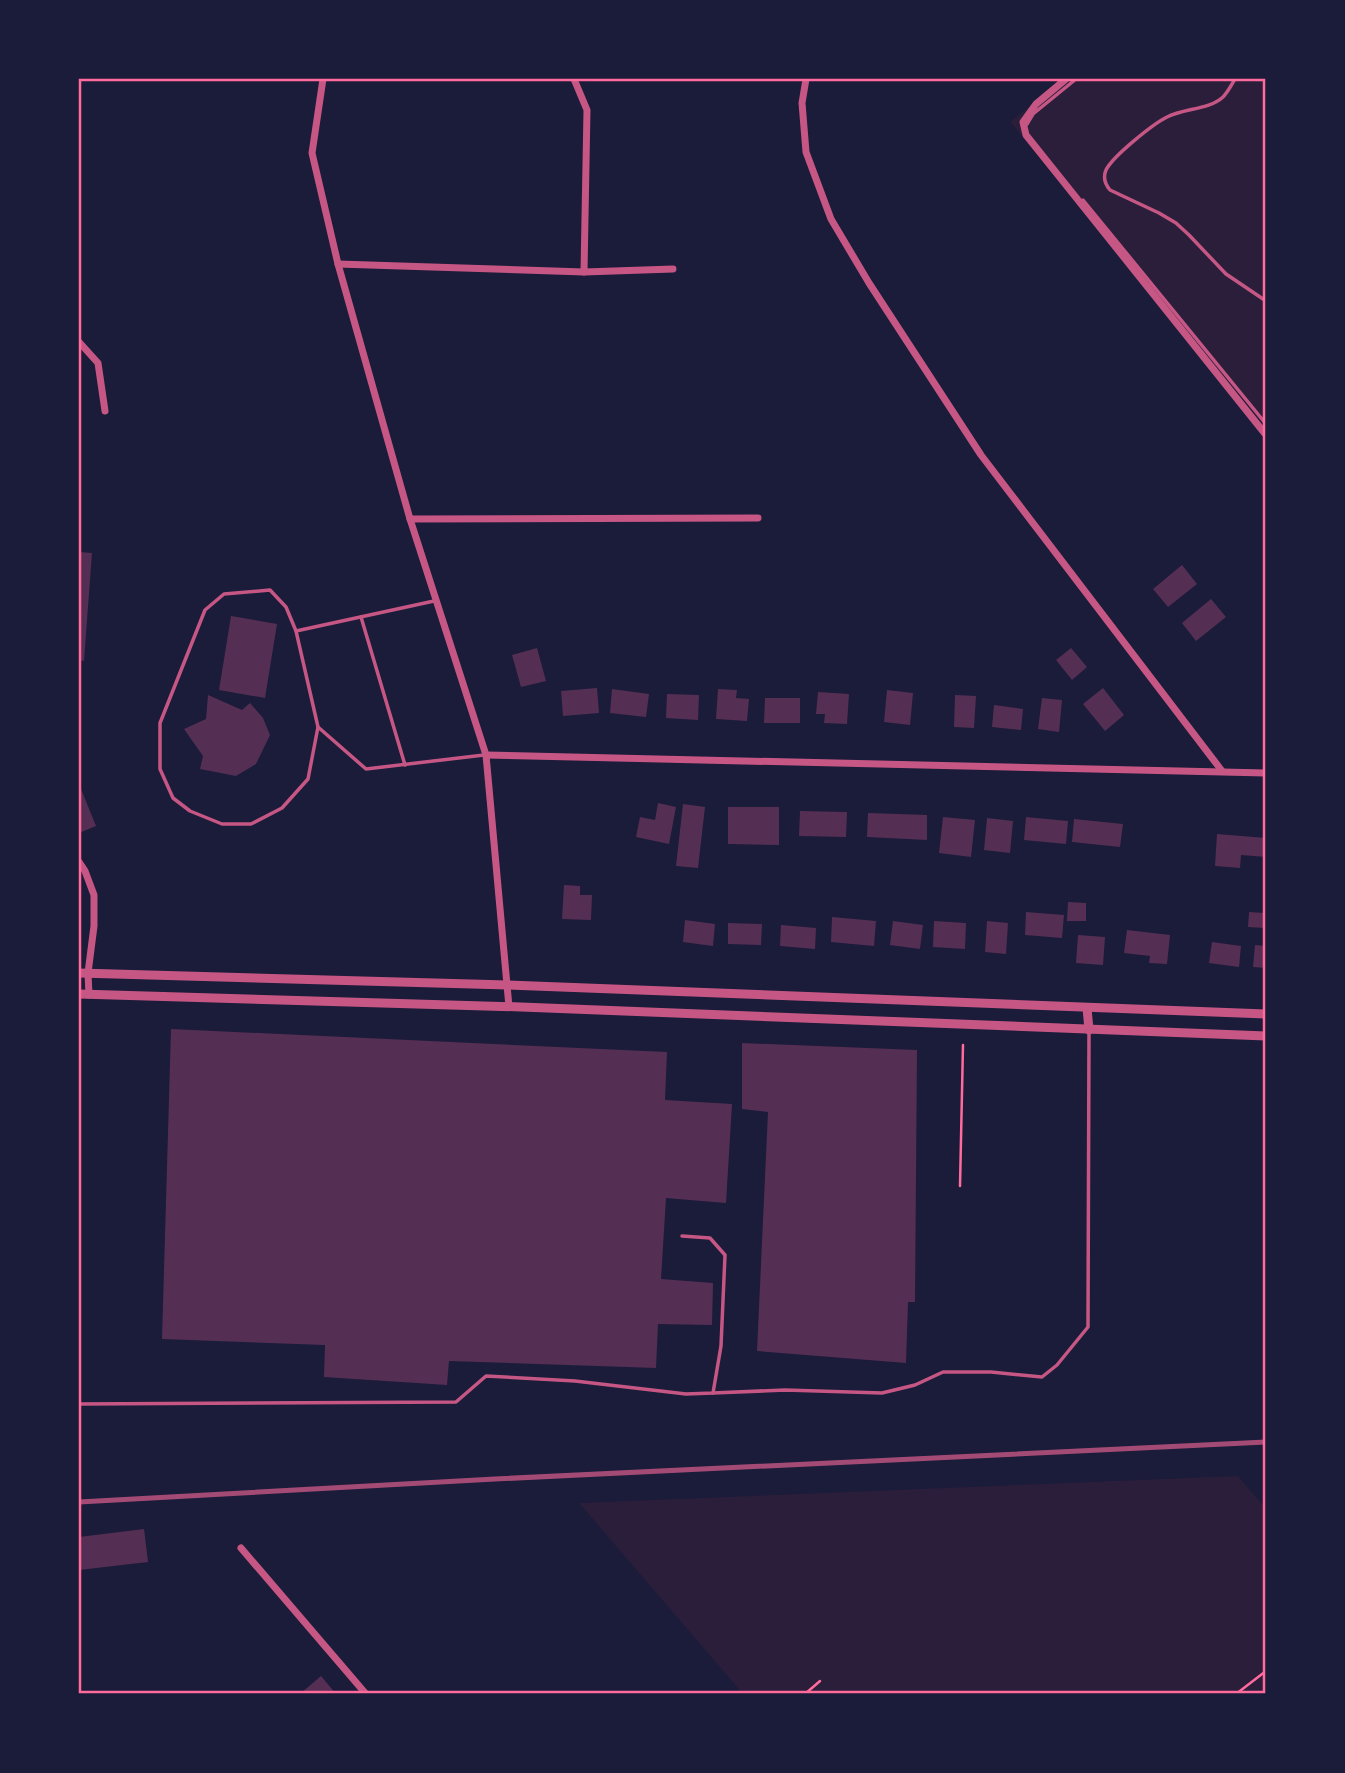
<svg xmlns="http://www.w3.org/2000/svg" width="1345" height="1773" viewBox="0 0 1345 1773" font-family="Manrope,sans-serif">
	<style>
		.green { fill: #2a1e3b }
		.building { fill: #542f53 }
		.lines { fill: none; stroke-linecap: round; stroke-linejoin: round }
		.path { stroke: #ff6b9d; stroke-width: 2.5 }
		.service { stroke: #c65784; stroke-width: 3.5 }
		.minor { stroke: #c65784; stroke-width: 7 }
		.tertiary { stroke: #c65784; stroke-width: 9 }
		.rail { stroke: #a44b75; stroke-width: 5 }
		.neatline { fill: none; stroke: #ff6b9d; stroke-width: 2.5 }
	</style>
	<rect width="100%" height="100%" fill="#1b1b3a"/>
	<!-- green -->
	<g class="green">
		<path d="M 1064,79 L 1266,79 L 1266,434 L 1010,122 Z"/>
		<path d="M 1238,1476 L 1266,1509 L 1266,1694 L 743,1694 L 579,1503 Z"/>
	</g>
	<!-- building -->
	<g class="building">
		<path d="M 79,552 L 92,553 L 84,661 L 79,660 Z"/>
		<path d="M 1182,565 L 1197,584 L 1168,607 L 1153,589 Z"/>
		<path d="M 1211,599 L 1226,617 L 1196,641 L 1182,623 Z"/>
		<path d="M 231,616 L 277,624 L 265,698 L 219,690 Z"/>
		<path d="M 537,648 L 546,681 L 521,687 L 512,655 Z"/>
		<path d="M 1071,648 L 1087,667 L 1072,680 L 1056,660 Z"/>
		<path d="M 597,688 L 599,713 L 563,716 L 561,691 Z"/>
		<path d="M 1103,688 L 1124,715 L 1105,731 L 1083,704 Z"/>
		<path d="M 612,689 L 649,694 L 646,717 L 610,713 Z"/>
		<path d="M 718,689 L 737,690 L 736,698 L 749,699 L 747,721 L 716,719 Z"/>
		<path d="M 887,690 L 913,693 L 910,725 L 884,722 Z"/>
		<path d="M 818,692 L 849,694 L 847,724 L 824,723 L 825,714 L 816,714 Z"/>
		<path d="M 667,694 L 699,695 L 698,720 L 666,718 Z"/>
		<path d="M 208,695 L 242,710 L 250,703 L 263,718 L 270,735 L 256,764 L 236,776 L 200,769 L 203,756 L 184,729 L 206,719 Z"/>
		<path d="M 955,695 L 976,696 L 974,728 L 954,727 Z"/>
		<path d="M 765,698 L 800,698 L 800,723 L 764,723 Z"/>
		<path d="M 1042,698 L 1062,700 L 1059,732 L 1038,729 Z"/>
		<path d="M 994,705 L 1023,709 L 1021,730 L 992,727 Z"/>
		<path d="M 79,784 L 96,826 L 79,833 Z"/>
		<path d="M 658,803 L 676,807 L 669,844 L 636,837 L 640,817 L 655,820 Z"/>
		<path d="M 683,804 L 705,807 L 698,868 L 676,866 Z"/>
		<path d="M 728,807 L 779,807 L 779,845 L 728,844 Z"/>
		<path d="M 800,811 L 847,812 L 846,837 L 799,836 Z"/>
		<path d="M 868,813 L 927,815 L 927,840 L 867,837 Z"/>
		<path d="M 943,817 L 975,820 L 971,857 L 939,853 Z"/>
		<path d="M 1026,817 L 1068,821 L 1066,844 L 1024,840 Z"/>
		<path d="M 987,818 L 1013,821 L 1010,853 L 984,850 Z"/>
		<path d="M 1074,819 L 1123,824 L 1120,847 L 1072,842 Z"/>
		<path d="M 1217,834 L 1266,838 L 1266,857 L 1241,855 L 1240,868 L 1215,866 Z"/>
		<path d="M 564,885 L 580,886 L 580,895 L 592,895 L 591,920 L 562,919 Z"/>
		<path d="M 1068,902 L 1086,903 L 1086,921 L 1067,921 Z"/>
		<path d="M 1026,912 L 1064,915 L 1062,938 L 1025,935 Z"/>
		<path d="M 1249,912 L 1265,913 L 1264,928 L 1248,927 Z"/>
		<path d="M 832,917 L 876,921 L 874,946 L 831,942 Z"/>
		<path d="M 685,920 L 715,924 L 713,946 L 683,942 Z"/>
		<path d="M 893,921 L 923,925 L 920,949 L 890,945 Z"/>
		<path d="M 934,921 L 966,923 L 965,949 L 933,947 Z"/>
		<path d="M 987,921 L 1008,923 L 1006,954 L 985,952 Z"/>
		<path d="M 728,923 L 762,924 L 761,945 L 728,944 Z"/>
		<path d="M 781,925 L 816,928 L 815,949 L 780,946 Z"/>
		<path d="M 1127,930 L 1170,935 L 1167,964 L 1149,963 L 1150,956 L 1124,953 Z"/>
		<path d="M 1078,935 L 1105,937 L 1103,965 L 1076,963 Z"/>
		<path d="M 1212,942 L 1241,946 L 1239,967 L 1209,963 Z"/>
		<path d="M 1255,945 L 1266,946 L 1266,968 L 1253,967 Z"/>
		<path d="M 171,1029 L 667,1052 L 665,1100 L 732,1104 L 726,1203 L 666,1198 L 661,1279 L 713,1283 L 712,1325 L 658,1324 L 656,1368 L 449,1361 L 447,1385 L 324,1377 L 325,1345 L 162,1339 Z"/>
		<path d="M 742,1043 L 917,1050 L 915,1302 L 908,1302 L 906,1363 L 757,1351 L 768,1112 L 742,1109 Z"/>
		<path d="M 144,1529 L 148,1562 L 79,1570 L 79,1537 Z"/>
		<path d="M 321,1676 L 336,1694 L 300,1694 Z"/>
	</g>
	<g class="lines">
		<!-- path -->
		<g class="path">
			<path d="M 960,1186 L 963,1045"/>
			<path d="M 805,1694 L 820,1681"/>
			<path d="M 1236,1694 L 1266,1671"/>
		</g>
		<!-- service -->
		<g class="service">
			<path d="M 1235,79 C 1232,84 1228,92 1223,97 C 1209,110 1184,108 1167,117 C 1153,124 1113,156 1106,170 C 1103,177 1105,184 1110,190 L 1159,213 L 1176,223 L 1189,235 L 1226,274 L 1266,301"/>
			<path d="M 1027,124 L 1033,114 L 1076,79"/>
			<path d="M 1083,200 L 1266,424"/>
			<path d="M 270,590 L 286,607 L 296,631 L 318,727 L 308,779 L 282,808 L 251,824 L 222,824 L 190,811 L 173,798 L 160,769 L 160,723 L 205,610 L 224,594 Z"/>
			<path d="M 361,617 L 405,765"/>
			<path d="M 296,631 L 434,601"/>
			<path d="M 318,727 L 366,769 L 484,755"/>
			<path d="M 713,1393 L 785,1390 L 882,1393 L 915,1385 L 943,1372 L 991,1372 L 1042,1377 L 1057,1365 L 1088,1327 L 1089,1032"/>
			<path d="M 79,1404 L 456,1402 L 486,1376 L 575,1381 L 686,1394 L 713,1393 L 721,1346 L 725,1255 L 710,1238 L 682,1236"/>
		</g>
		<!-- minor -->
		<g class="minor">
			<path d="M 323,79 L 312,153 L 338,264 L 410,519 L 486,755 L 509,1007"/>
			<path d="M 574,79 L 587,110 L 584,272"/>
			<path d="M 806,79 L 802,103 L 806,152 L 831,219 L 869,283 L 981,455 L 1222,771"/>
			<path d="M 1066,79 L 1036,104 L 1023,122 L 1026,135 L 1266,435"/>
			<path d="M 338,264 L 584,272 L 673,269"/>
			<path d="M 79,342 L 98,363 L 105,411"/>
			<path d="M 410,519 L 758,518"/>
			<path d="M 486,755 L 1266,773"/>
			<path d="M 79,862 L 85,871 L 94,895 L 94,926 L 88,973 L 89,995"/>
			<path d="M 241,1548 L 366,1694"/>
		</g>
		<!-- tertiary -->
		<g class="tertiary">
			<path d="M 79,973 L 508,985 L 1266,1014"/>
			<path d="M 79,994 L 521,1007 L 1266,1036"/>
			<path d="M 1087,1008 L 1089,1030"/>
		</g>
		<!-- rail -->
		<path class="rail" d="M 79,1502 L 495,1479 L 1266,1442"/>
	</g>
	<!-- border -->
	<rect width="1345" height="1773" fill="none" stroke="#1b1b3a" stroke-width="161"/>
	<rect x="80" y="80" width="1184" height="1612" class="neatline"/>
</svg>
